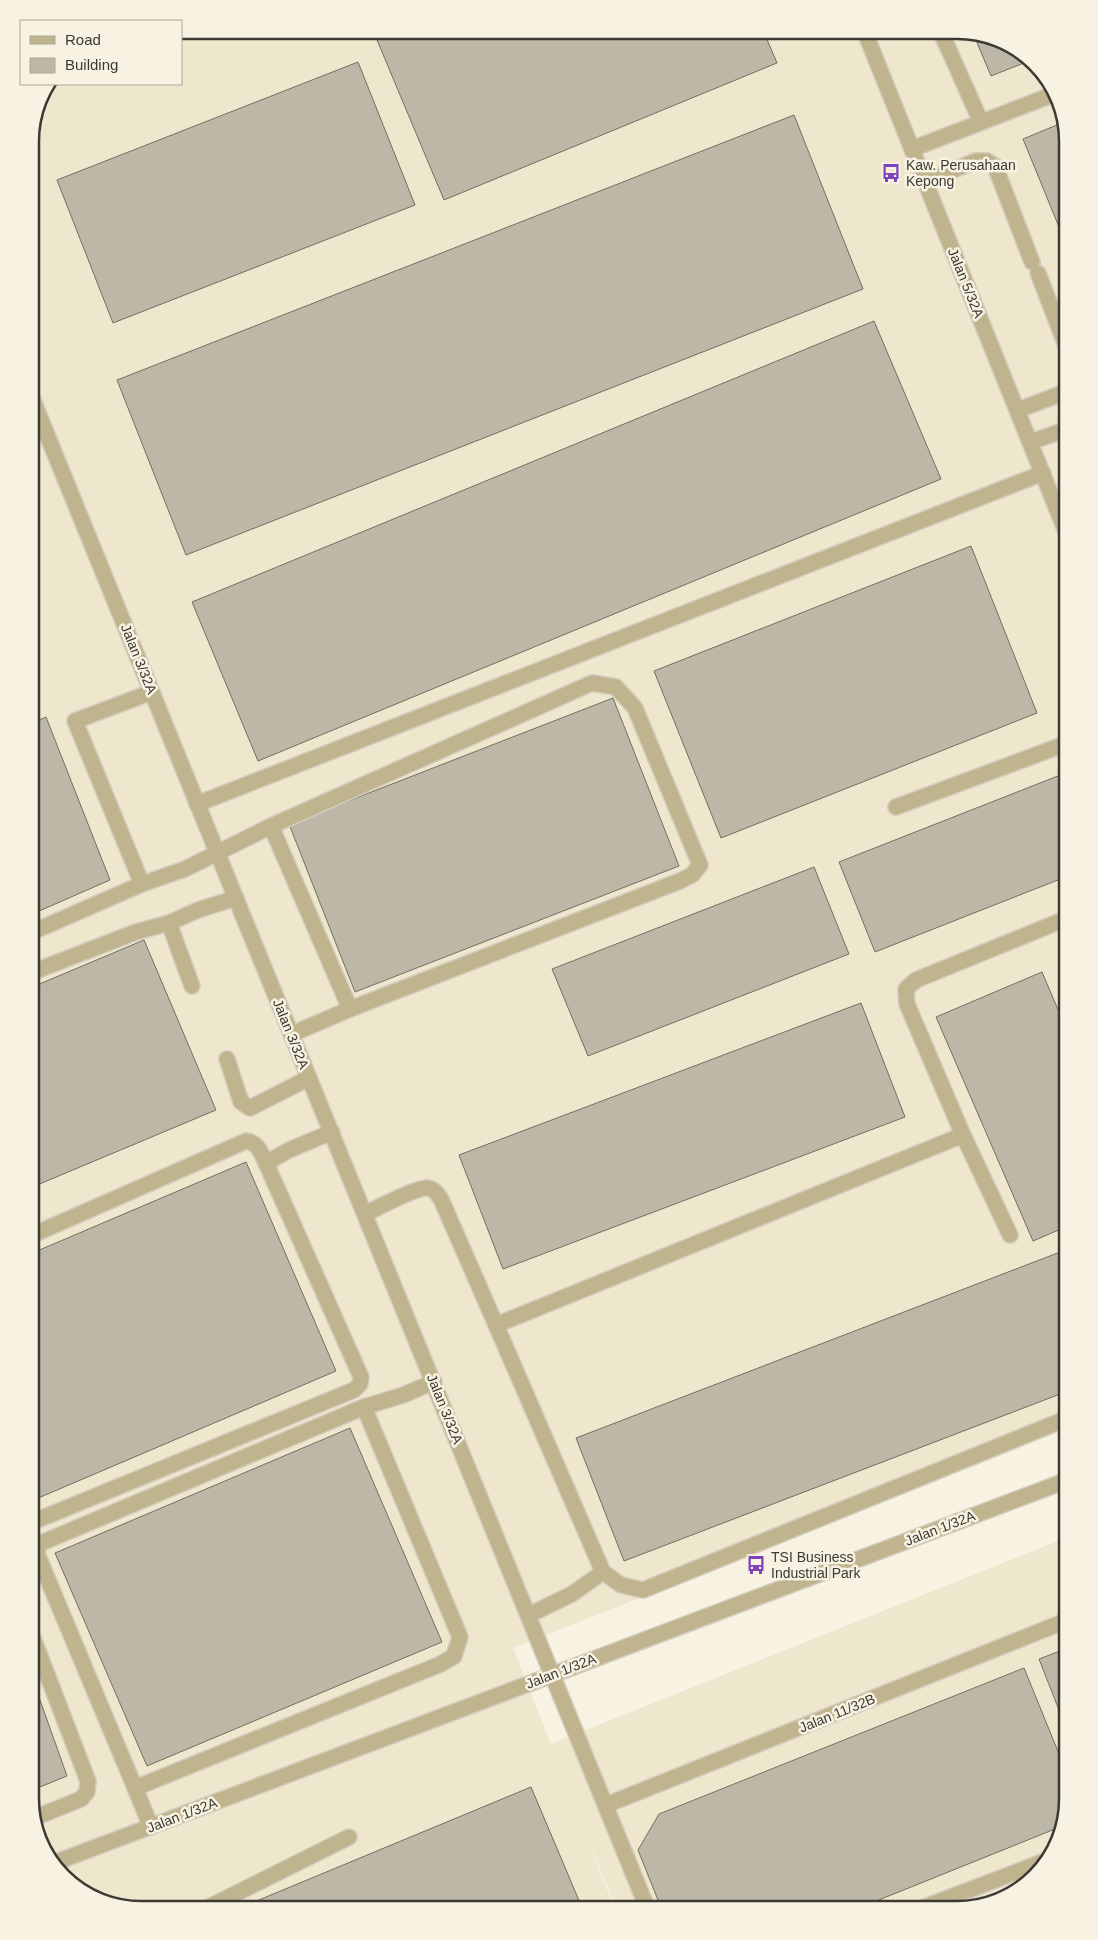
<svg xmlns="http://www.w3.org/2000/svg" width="1098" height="1940" viewBox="0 0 1098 1940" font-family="Arial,sans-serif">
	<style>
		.built { fill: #eee7ce }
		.building { fill: #bcb7a6; stroke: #736f5f }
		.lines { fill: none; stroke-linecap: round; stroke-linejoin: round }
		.minor-casing { stroke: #d2cdbe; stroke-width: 18 }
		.minor { stroke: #c0b48e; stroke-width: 15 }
		.labels { text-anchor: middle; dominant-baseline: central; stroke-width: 5; stroke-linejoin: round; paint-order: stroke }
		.poi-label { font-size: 14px; fill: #3c3a33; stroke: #f7f2e1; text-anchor: start }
		.street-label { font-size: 14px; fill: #3c3a33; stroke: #f7f2e1 }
		.rim { fill: none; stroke: #3c3a33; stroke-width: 2.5 }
	</style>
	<rect width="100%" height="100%" fill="#f7f2e1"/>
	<!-- built -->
	<path class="built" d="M 181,30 L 965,30 L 1019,49 L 1057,92 L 1068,141 L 1068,1429 L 513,1648 L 551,1744 L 1068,1537 L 1068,1799 L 1049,1861 L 1006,1899 L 957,1910 L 617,1910 L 578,1815 L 615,1910 L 134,1910 L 79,1891 L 41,1848 L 30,1799 L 30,134 L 39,98 L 48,84 L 181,84 Z"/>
	<!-- building -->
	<g class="building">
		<path d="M 400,30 L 763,30 L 777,63 L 444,200 L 377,40 Z"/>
		<path d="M 973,33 L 1019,49 L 1029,61 L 991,76 Z"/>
		<path d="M 358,62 L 415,205 L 113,323 L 57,180 Z"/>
		<path d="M 794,115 L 863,289 L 186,555 L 117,380 Z"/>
		<path d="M 1064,122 L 1068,141 L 1068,249 L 1023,139 Z"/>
		<path d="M 874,321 L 941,479 L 258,761 L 192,602 Z"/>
		<path d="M 971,546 L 1037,713 L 721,838 L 654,671 Z"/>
		<path d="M 613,698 L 679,866 L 355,992 L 289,824 Z"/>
		<path d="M 46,717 L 110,880 L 30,915 L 30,724 Z"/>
		<path d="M 1068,772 L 1068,876 L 875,952 L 839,862 Z"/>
		<path d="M 814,867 L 849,954 L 588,1056 L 552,969 Z"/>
		<path d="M 144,940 L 216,1110 L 30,1188 L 30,988 Z"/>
		<path d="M 1042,972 L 1068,1033 L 1068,1226 L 1033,1241 L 936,1017 Z"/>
		<path d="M 861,1003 L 905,1117 L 503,1269 L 459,1155 Z"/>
		<path d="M 246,1162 L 336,1371 L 36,1499 L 30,1486 L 30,1254 Z"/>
		<path d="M 1068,1249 L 1068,1391 L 624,1561 L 576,1438 Z"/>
		<path d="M 350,1428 L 442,1642 L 147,1766 L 55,1553 Z"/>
		<path d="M 1068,1648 L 1068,1733 L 1039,1659 Z"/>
		<path d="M 1024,1668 L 1068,1776 L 1068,1799 L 1060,1827 L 854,1910 L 662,1910 L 638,1850 L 659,1814 Z"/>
		<path d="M 30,1672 L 67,1776 L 30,1791 Z"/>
		<path d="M 531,1787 L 583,1910 L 244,1910 L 242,1907 Z"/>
		<path d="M 1014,1892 L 1006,1899 L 982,1904 Z"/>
	</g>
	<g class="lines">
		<!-- minor casing -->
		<g class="minor-casing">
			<g id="minor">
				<path d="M 864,30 L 1068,537"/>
				<path d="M 940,30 L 981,122"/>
				<path d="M 912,149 L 1057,93"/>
				<path d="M 925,181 L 976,161 L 987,161 L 995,166 L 1032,262"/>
				<path d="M 1038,273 L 1068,351"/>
				<path d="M 30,393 L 648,1910"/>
				<path d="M 1018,410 L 1068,391"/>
				<path d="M 1030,442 L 1068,429"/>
				<path d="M 152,692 L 75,721 L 142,884 L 185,869 L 271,826 L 592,683 L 616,687 L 635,708 L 700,865 L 692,875 L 680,881 L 350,1009 L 292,1034"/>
				<path d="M 197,804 L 1043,473"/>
				<path d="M 896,807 L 1068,743"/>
				<path d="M 271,826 L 350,1009"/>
				<path d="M 169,923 L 192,986"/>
				<path d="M 30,933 L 142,884"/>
				<path d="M 30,973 L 136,932 L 169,923 L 198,910 L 236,898"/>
				<path d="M 227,1059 L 241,1102 L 250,1108 L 309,1078"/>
				<path d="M 266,1163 L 289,1150 L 332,1132"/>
				<path d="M 365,1214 C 377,1208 415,1188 426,1188 C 434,1188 437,1194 441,1199 L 496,1325 L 963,1135"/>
				<path d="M 1010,1235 L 963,1135 L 907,1004 L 906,989 L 916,980 L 1058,922 L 1068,922"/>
				<path d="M 496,1325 L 603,1572 L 621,1585 L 643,1590 L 1068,1418"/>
				<path d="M 364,1407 L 403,1395 L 434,1382"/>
				<path d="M 30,1523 L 354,1390 L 360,1384 L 361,1377 L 266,1163 C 261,1153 258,1142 246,1141 L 30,1236"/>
				<path d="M 529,1615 L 572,1594 L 603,1572"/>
				<path d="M 30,1630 L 88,1781 L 87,1792 L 81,1799 L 34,1818"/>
				<path d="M 135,1788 L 441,1664 L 454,1656 L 460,1637 L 364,1407 L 41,1543 L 37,1550 L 38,1556 L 135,1788 L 151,1827"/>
				<path d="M 606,1805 L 1068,1620"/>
				<path d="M 54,1863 L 1068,1480"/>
				<path d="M 203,1910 L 349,1837"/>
				<path d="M 917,1910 L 1050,1859"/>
			</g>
		</g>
		<!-- minor -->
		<use href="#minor" class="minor"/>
	</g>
	<!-- icons -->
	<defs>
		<g id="bus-bare" transform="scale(1.5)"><path d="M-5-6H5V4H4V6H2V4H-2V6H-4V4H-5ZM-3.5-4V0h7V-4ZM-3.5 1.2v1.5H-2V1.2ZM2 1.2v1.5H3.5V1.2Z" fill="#7f44ba" stroke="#f7f2e1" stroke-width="2.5" paint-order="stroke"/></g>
	</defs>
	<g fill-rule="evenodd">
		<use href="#bus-bare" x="891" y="173"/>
		<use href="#bus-bare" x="756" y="1565"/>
	</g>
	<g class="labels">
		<!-- poi labels -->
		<g class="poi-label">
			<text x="906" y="165">Kaw. Perusahaan<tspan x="906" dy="16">Kepong</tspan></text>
			<text x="771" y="1557">TSI Business<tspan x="771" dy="16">Industrial Park</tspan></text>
		</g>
		<!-- street labels -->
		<g class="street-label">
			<text transform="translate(966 283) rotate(68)">Jalan 5/32A</text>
			<text transform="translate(139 659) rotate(68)">Jalan 3/32A</text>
			<text transform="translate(291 1034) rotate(68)">Jalan 3/32A</text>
			<text transform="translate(445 1409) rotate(68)">Jalan 3/32A</text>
			<text transform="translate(940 1528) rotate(-21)">Jalan 1/32A</text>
			<text transform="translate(561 1671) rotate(-21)">Jalan 1/32A</text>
			<text transform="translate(837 1713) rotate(-22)">Jalan 11/32B</text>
			<text transform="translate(182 1815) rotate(-21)">Jalan 1/32A</text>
		</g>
	</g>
	<!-- crop -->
	<path d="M0 0H1098V1940H0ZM141 39H957A102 102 0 0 1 1059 141V1799A102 102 0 0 1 957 1901H141A102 102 0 0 1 39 1799V141A102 102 0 0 1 141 39Z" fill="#f7f2e1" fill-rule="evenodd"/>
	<path class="rim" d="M141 39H957A102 102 0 0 1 1059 141V1799A102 102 0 0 1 957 1901H141A102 102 0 0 1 39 1799V141A102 102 0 0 1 141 39Z"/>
	<!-- legend -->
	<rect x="20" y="20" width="162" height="65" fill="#f7f2e1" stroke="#aca89b"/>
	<rect x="30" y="36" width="25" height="8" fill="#c0b48e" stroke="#aca89b"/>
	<text x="65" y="45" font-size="15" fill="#3c3a33">Road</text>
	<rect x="30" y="58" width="25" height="15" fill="#bcb7a6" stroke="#aca89b"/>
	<text x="65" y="70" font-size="15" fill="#3c3a33">Building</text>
</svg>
